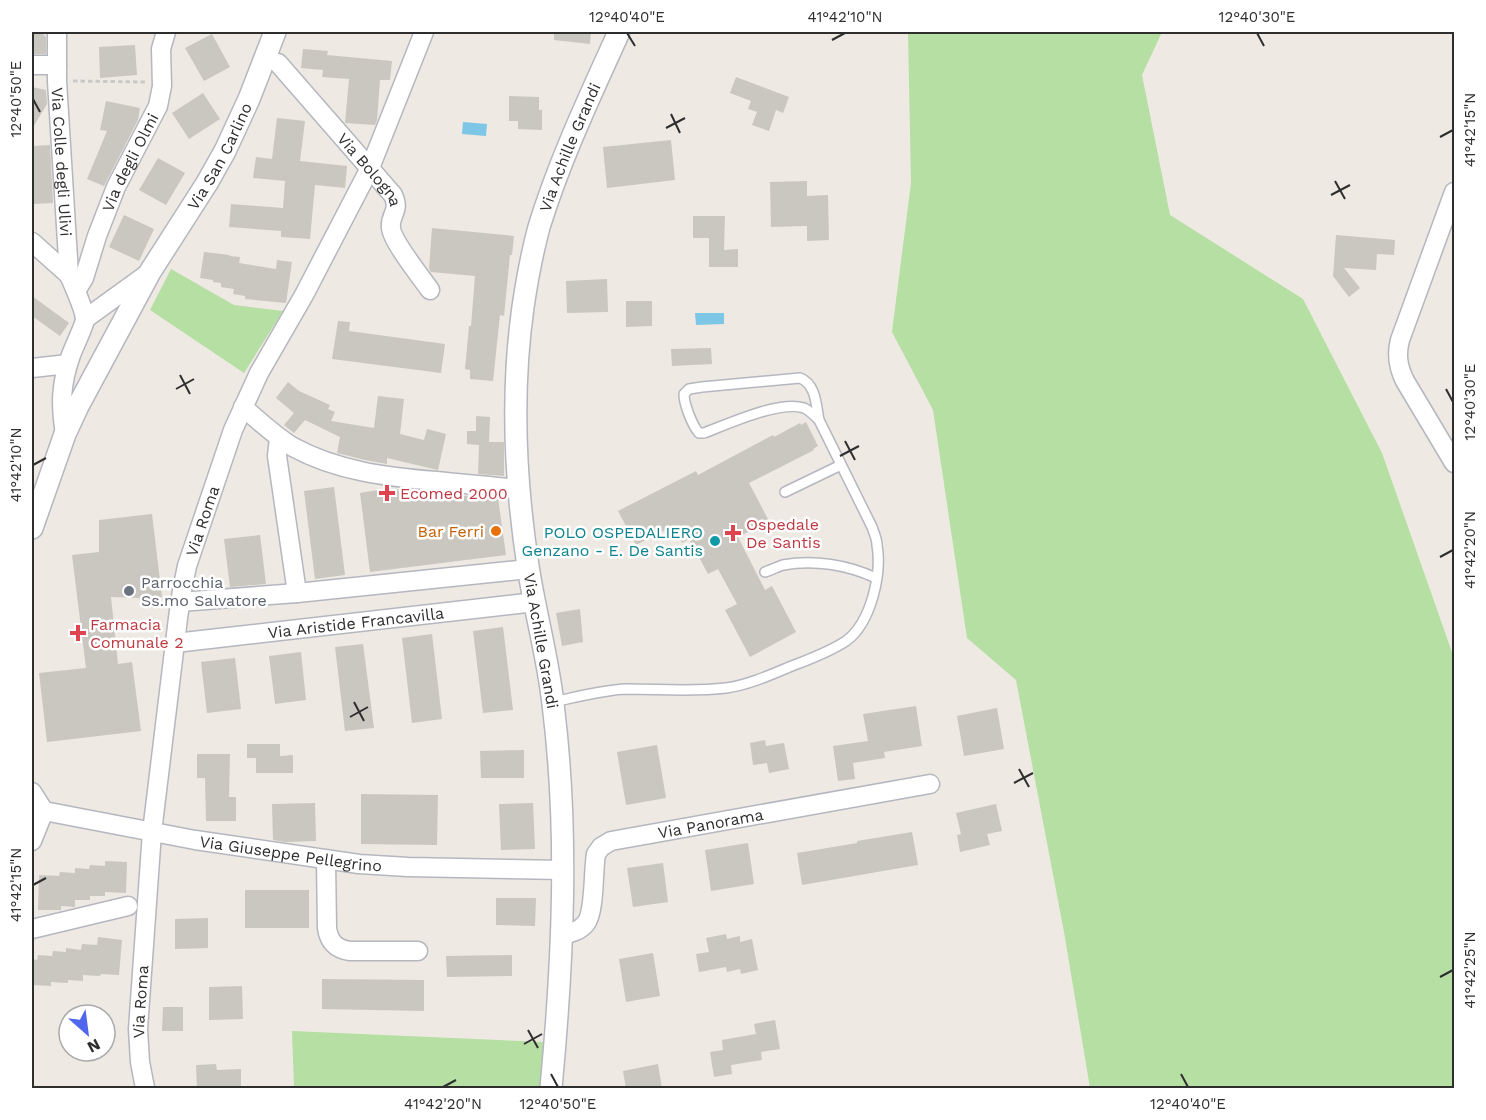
<svg xmlns="http://www.w3.org/2000/svg" width="1486" height="1120" viewBox="0 0 1486 1120" font-family="'Work Sans',sans-serif">
	<style>
		.green { fill: #b5dfa3 }
		.water { fill: #7ec6e6 }
		.building { fill: #cac7c0 }
		.lines { fill: none; stroke-linecap: round; stroke-linejoin: round }
		.service-casing { stroke: #b5b7c0; stroke-width: 12 }
		.minor-casing { stroke: #b5b7c0; stroke-width: 21 }
		.tertiary-casing { stroke: #b5b7c0; stroke-width: 24 }
		.path { stroke: #c9c9c9; stroke-width: 3; stroke-dasharray: 4.5 3; stroke-linecap: butt }
		.service { stroke: #fff; stroke-width: 9 }
		.minor { stroke: #fff; stroke-width: 18 }
		.tertiary { stroke: #fff; stroke-width: 21 }
		.ticks { fill: none; stroke: #2e2e2e; stroke-width: 2 }
		.health-dot { fill: #e0444e; stroke: #fff; stroke-width: 2 }
		.food-dot { fill: #e8710a; stroke: #fff; stroke-width: 2 }
		.culture-dot { fill: #0f9aa8; stroke: #fff; stroke-width: 2 }
		.worship-dot { fill: #6b7280; stroke: #fff; stroke-width: 2 }
		.labels { text-anchor: middle; dominant-baseline: central; stroke-width: 5; stroke-linejoin: round; paint-order: stroke }
		.street-label { font-size: 16px; fill: #2e2e2e; stroke: #fff }
		.health-label { font-size: 16px; fill: #be3a42; stroke: #fff; text-anchor: start }
		.food-label { font-size: 16px; fill: #c56008; stroke: #fff; text-anchor: end }
		.culture-label { font-size: 16px; fill: #0d838f; stroke: #fff; text-anchor: end }
		.worship-label { font-size: 16px; fill: #5b616d; stroke: #fff; text-anchor: start }
		.neatline { fill: none; stroke: #2e2e2e; stroke-width: 2 }
		.ticks-label { font-size: 15px; text-anchor: middle; fill: #2e2e2e }
	</style>
	<rect width="100%" height="100%" fill="#eee9e2"/>
	<!-- green -->
	<g class="green">
		<path d="M 908,32 L 1162,32 L 1142,75 L 1170,215 L 1303,299 L 1382,453 L 1454,658 L 1454,1088 L 1090,1088 L 1064,932 L 1016,680 L 967,638 L 933,410 L 892,332 L 911,183 Z"/>
		<path d="M 171,269 L 234,305 L 283,311 L 244,373 L 150,310 Z"/>
		<path d="M 292,1031 L 544,1042 L 541,1088 L 294,1088 Z"/>
	</g>
	<!-- water -->
	<g class="water">
		<path d="M 463,122 L 487,124 L 486,136 L 462,134 Z"/>
		<path d="M 695,313 L 724,313 L 724,324 L 696,325 Z"/>
	</g>
	<!-- building -->
	<g class="building">
		<path d="M 32,32 L 41,32 L 46,37 L 46,53 L 45,54 L 32,54 Z"/>
		<path d="M 554,32 L 591,32 L 590,44 L 554,40 Z"/>
		<path d="M 212,34 L 230,67 L 204,81 L 185,48 Z"/>
		<path d="M 135,45 L 137,75 L 100,78 L 99,47 Z"/>
		<path d="M 303,49 L 328,51 L 327,55 L 392,61 L 390,80 L 380,80 L 377,120 L 375,125 L 345,123 L 349,79 L 322,77 L 323,70 L 301,68 Z"/>
		<path d="M 736,77 L 789,97 L 783,113 L 776,110 L 769,131 L 752,125 L 757,112 L 748,109 L 751,101 L 730,93 Z"/>
		<path d="M 32,87 L 46,90 L 47,104 L 32,129 Z"/>
		<path d="M 203,93 L 220,119 L 189,139 L 172,113 Z"/>
		<path d="M 509,96 L 539,97 L 539,110 L 542,110 L 542,130 L 518,129 L 518,121 L 509,121 Z"/>
		<path d="M 106,101 L 140,108 L 138,120 L 104,186 L 87,179 L 107,131 L 100,130 Z"/>
		<path d="M 277,118 L 305,121 L 300,161 L 347,166 L 345,188 L 315,185 L 310,239 L 281,237 L 281,231 L 229,227 L 231,204 L 283,208 L 285,181 L 253,178 L 256,157 L 272,159 Z"/>
		<path d="M 671,140 L 675,180 L 607,188 L 603,147 Z"/>
		<path d="M 50,145 L 53,203 L 34,204 L 32,146 Z"/>
		<path d="M 158,158 L 185,173 L 166,205 L 139,190 Z"/>
		<path d="M 807,181 L 807,196 L 828,195 L 829,240 L 807,241 L 807,226 L 771,227 L 770,182 Z"/>
		<path d="M 124,215 L 154,229 L 139,261 L 109,247 Z"/>
		<path d="M 693,216 L 725,216 L 724,250 L 738,249 L 738,267 L 709,267 L 709,238 L 693,238 Z"/>
		<path d="M 432,228 L 514,236 L 512,255 L 510,255 L 504,316 L 500,315 L 493,381 L 470,379 L 470,370 L 465,369 L 469,326 L 471,326 L 475,276 L 431,272 L 429,269 Z"/>
		<path d="M 1336,235 L 1395,240 L 1394,255 L 1377,254 L 1376,270 L 1344,268 L 1360,288 L 1349,297 L 1333,276 Z"/>
		<path d="M 204,252 L 230,255 L 229,256 L 240,257 L 239,263 L 276,269 L 277,260 L 292,262 L 286,303 L 245,299 L 245,296 L 233,294 L 234,289 L 221,287 L 221,283 L 213,282 L 213,280 L 200,278 Z"/>
		<path d="M 607,279 L 608,312 L 567,313 L 566,281 Z"/>
		<path d="M 32,296 L 69,323 L 60,336 L 32,316 Z"/>
		<path d="M 626,301 L 652,301 L 652,326 L 626,327 Z"/>
		<path d="M 338,321 L 350,322 L 349,331 L 445,344 L 441,373 L 332,359 Z"/>
		<path d="M 711,348 L 712,364 L 672,366 L 671,349 Z"/>
		<path d="M 288,382 L 299,391 L 330,405 L 328,409 L 335,412 L 331,421 L 374,428 L 378,396 L 404,399 L 400,434 L 424,440 L 427,429 L 446,434 L 438,470 L 387,458 L 387,464 L 365,460 L 337,453 L 340,437 L 305,420 L 294,433 L 284,425 L 294,413 L 276,398 Z"/>
		<path d="M 476,416 L 490,417 L 489,442 L 504,442 L 504,476 L 478,474 L 479,445 L 467,444 L 467,431 L 476,431 Z"/>
		<path d="M 806,422 L 818,446 L 813,449 L 814,450 L 749,483 L 769,521 L 738,537 L 765,590 L 772,586 L 796,632 L 750,657 L 725,610 L 737,604 L 718,569 L 708,574 L 689,539 L 682,543 L 673,526 L 636,545 L 618,511 L 696,471 L 698,475 L 773,435 L 774,437 L 800,423 L 801,425 Z"/>
		<path d="M 334,487 L 345,575 L 315,579 L 304,491 Z"/>
		<path d="M 384,489 L 384,491 L 398,489 L 399,493 L 418,491 L 432,492 L 432,493 L 437,492 L 454,495 L 498,498 L 506,555 L 370,572 L 360,493 Z"/>
		<path d="M 152,514 L 162,597 L 139,600 L 139,598 L 111,597 L 118,664 L 132,662 L 141,731 L 47,742 L 39,673 L 86,668 L 72,555 L 99,552 L 99,520 Z"/>
		<path d="M 260,535 L 266,584 L 230,587 L 224,539 Z"/>
		<path d="M 580,609 L 583,642 L 562,646 L 556,613 Z"/>
		<path d="M 503,627 L 513,710 L 483,713 L 473,631 Z"/>
		<path d="M 432,634 L 442,719 L 412,723 L 402,638 Z"/>
		<path d="M 363,644 L 374,728 L 345,731 L 335,647 Z"/>
		<path d="M 301,652 L 306,700 L 275,704 L 269,656 Z"/>
		<path d="M 235,658 L 241,709 L 207,713 L 201,662 Z"/>
		<path d="M 916,706 L 922,746 L 884,752 L 885,758 L 853,763 L 855,779 L 838,781 L 833,746 L 868,741 L 863,714 Z"/>
		<path d="M 997,708 L 1004,749 L 964,756 L 957,716 Z"/>
		<path d="M 765,740 L 766,746 L 784,743 L 789,769 L 769,773 L 767,763 L 753,765 L 750,743 Z"/>
		<path d="M 247,744 L 280,744 L 280,756 L 293,755 L 293,773 L 256,773 L 256,758 L 247,758 Z"/>
		<path d="M 657,745 L 666,798 L 626,805 L 617,752 Z"/>
		<path d="M 524,750 L 524,778 L 481,778 L 480,751 Z"/>
		<path d="M 197,754 L 230,754 L 229,797 L 236,797 L 236,821 L 206,821 L 205,778 L 197,778 Z"/>
		<path d="M 361,794 L 438,795 L 437,845 L 361,844 Z"/>
		<path d="M 315,803 L 316,841 L 285,842 L 273,840 L 272,804 Z"/>
		<path d="M 533,803 L 535,849 L 501,850 L 499,804 Z"/>
		<path d="M 996,804 L 1002,831 L 987,834 L 990,845 L 960,852 L 957,835 L 961,834 L 956,813 Z"/>
		<path d="M 912,832 L 918,865 L 802,885 L 797,853 L 857,843 L 857,841 Z"/>
		<path d="M 748,843 L 754,884 L 711,891 L 705,850 Z"/>
		<path d="M 105,861 L 127,862 L 126,893 L 105,892 L 105,896 L 90,896 L 90,900 L 75,900 L 75,907 L 61,906 L 61,910 L 38,910 L 39,875 L 59,876 L 60,872 L 75,873 L 75,868 L 89,869 L 90,865 L 105,866 Z"/>
		<path d="M 663,863 L 668,902 L 633,907 L 627,868 Z"/>
		<rect x="245" y="890" width="64" height="38"/>
		<path d="M 496,898 L 536,898 L 535,926 L 496,925 Z"/>
		<path d="M 208,918 L 208,948 L 175,949 L 175,919 Z"/>
		<path d="M 726,934 L 727,939 L 740,936 L 740,942 L 752,939 L 758,970 L 741,974 L 740,969 L 727,972 L 726,967 L 699,972 L 696,954 L 709,952 L 706,938 Z"/>
		<path d="M 98,937 L 122,940 L 119,975 L 101,974 L 100,976 L 83,975 L 83,981 L 68,980 L 68,983 L 51,982 L 51,986 L 32,985 L 32,959 L 37,960 L 38,955 L 52,956 L 53,951 L 66,952 L 66,948 L 81,950 L 82,944 L 97,945 Z"/>
		<path d="M 653,953 L 660,996 L 626,1002 L 619,959 Z"/>
		<path d="M 512,955 L 512,976 L 447,977 L 446,956 Z"/>
		<path d="M 322,979 L 424,980 L 424,1011 L 322,1009 Z"/>
		<path d="M 242,986 L 243,1019 L 209,1020 L 209,987 Z"/>
		<path d="M 163,1007 L 183,1007 L 183,1031 L 162,1031 Z"/>
		<path d="M 775,1020 L 780,1049 L 761,1052 L 762,1060 L 731,1065 L 732,1074 L 714,1077 L 710,1052 L 723,1050 L 722,1040 L 756,1034 L 754,1024 Z"/>
		<path d="M 216,1064 L 217,1070 L 241,1069 L 241,1089 L 197,1089 L 196,1065 Z"/>
		<path d="M 658,1064 L 662,1089 L 626,1089 L 623,1071 Z"/>
	</g>
	<g class="lines">
		<!-- service casing -->
		<g class="service-casing">
			<g id="service">
				<path d="M 785,492 L 841,465"/>
				<path d="M 765,572 C 771,570 777,567 783,565 C 814,559 848,565 876,578"/>
				<path d="M 553,702 C 577,697 602,690 626,689 C 659,689 693,692 726,688 C 747,685 768,676 787,668 C 807,660 828,653 846,641 C 871,623 882,574 877,545 C 877,539 874,533 872,527 L 819,420 C 815,416 809,410 804,408 C 780,400 728,424 704,433 L 699,433 C 692,425 684,404 684,394 L 689,389 L 702,387 L 800,378 C 816,384 816,405 819,420"/>
			</g>
		</g>
		<!-- minor casing -->
		<g class="minor-casing">
			<g id="minor">
				<path id="s1" d="M 57,32 L 57,81 L 69,275 C 73,284 85,311 85,320 C 84,326 74,347 71,355 C 61,383 60,404 65,434"/>
				<path id="s2" d="M 278,63 L 393,195 C 401,212 389,214 391,228 C 392,241 421,277 430,290"/>
				<path d="M 32,65 L 57,65"/>
				<path d="M 1454,192 L 1400,340 C 1396,355 1398,367 1405,381 L 1454,463"/>
				<path d="M 32,242 L 69,275"/>
				<path id="s3" d="M 76,291 L 84,278 L 97,236 L 116,187 L 158,106 L 162,86 L 161,49 L 166,32"/>
				<path d="M 85,319 L 150,272"/>
				<path d="M 32,368 L 68,364"/>
				<path d="M 243,407 C 259,421 275,436 293,447 C 337,471 387,477 436,481 C 463,484 491,486 518,489"/>
				<path d="M 279,438 L 277,456 L 297,593"/>
				<path d="M 180,602 L 297,593 L 528,569"/>
				<path id="s4" d="M 175,643 L 535,602"/>
				<path id="s5" d="M 32,792 L 44,811 L 195,840 L 359,864 L 408,867 L 563,870"/>
				<path d="M 32,841 L 44,811"/>
				<path d="M 326,860 L 327,928 C 329,942 336,949 350,951 L 418,951"/>
				<path d="M 32,929 L 128,906"/>
				<path id="s6" d="M 561,935 C 571,933 580,931 586,923 C 595,912 593,870 596,854 L 601,847 L 611,841 L 930,784"/>
				<path id="s7" d="M 145,1088 L 140,1062 L 138,1029 L 152,832 L 178,618 L 182,590 L 187,566 L 233,430 L 259,373 L 304,295 L 370,168 L 424,32"/>
			</g>
		</g>
		<!-- tertiary casing -->
		<g class="tertiary-casing">
			<g id="tertiary">
				<path id="s8" d="M 32,528 L 65,434 L 78,406 L 150,272 L 207,183 L 225,151 L 249,99 L 275,32"/>
				<path id="s9" d="M 551,1088 C 563,961 569,831 553,704 C 548,658 535,612 528,566 C 515,481 511,392 523,307 C 527,280 532,253 539,227 C 560,159 590,96 619,32"/>
			</g>
		</g>
		<!-- path -->
		<path class="path" d="M 73,81 L 145,82"/>
		<!-- service -->
		<use href="#service" class="service"/>
		<!-- minor -->
		<use href="#minor" class="minor"/>
		<!-- tertiary -->
		<use href="#tertiary" class="tertiary"/>
	</g>
	<!-- ticks -->
	<path class="ticks" d="M 627,33 L 635,46M 1257,33 L 1264,46M 832,40 L 845,33M 33,99 L 40,112M 671,114 L 680,133M 666,128 L 685,118M 1440,137 L 1453,130M 1335,181 L 1345,199M 1331,195 L 1350,185M 180,375 L 190,394M 176,389 L 194,379M 1446,389 L 1453,402M 845,441 L 855,460M 840,456 L 859,446M 33,465 L 46,458M 1440,557 L 1453,550M 354,702 L 364,721M 350,717 L 368,707M 1019,769 L 1029,787M 1014,783 L 1033,773M 33,885 L 46,878M 1440,977 L 1453,970M 528,1030 L 538,1048M 524,1044 L 542,1034M 551,1074 L 558,1087M 1181,1074 L 1188,1087M 443,1087 L 456,1080"/>
	<!-- markers -->
	<g class="health-dot">
		<path d="M384 484h6v6h6v6h-6v6h-6v-6h-6v-6h6z"/>
		<path d="M730 524h6v6h6v6h-6v6h-6v-6h-6v-6h6z"/>
		<path d="M75 624h6v6h6v6h-6v6h-6v-6h-6v-6h6z"/>
	</g>
	<circle class="food-dot" cx="496" cy="531" r="6"/>
	<circle class="culture-dot" cx="715" cy="541" r="6"/>
	<circle class="worship-dot" cx="129" cy="591" r="6"/>
	<g class="labels">
		<!-- street labels -->
		<g class="street-label">
			<text stroke="none"><textPath href="#s9" startOffset="952">Via Achille Grandi</textPath></text>
			<text stroke="none"><textPath href="#s8" startOffset="418">Via San Carlino</textPath></text>
			<text stroke="none"><textPath href="#s1" startOffset="130">Via Colle degli Ulivi</textPath></text>
			<text stroke="none"><textPath href="#s3" startOffset="140">Via degli Olmi</textPath></text>
			<text stroke="none"><textPath href="#s2" startOffset="141">Via Bologna</textPath></text>
			<text stroke="none"><textPath href="#s7" startOffset="573">Via Roma</textPath></text>
			<text stroke="none"><textPath href="#s4" startOffset="182">Via Aristide Francavilla</textPath></text>
			<text transform="translate(541 641) rotate(80)">Via Achille Grandi</text>
			<text stroke="none"><textPath href="#s6" startOffset="220">Via Panorama</textPath></text>
			<text stroke="none"><textPath href="#s5" startOffset="273">Via Giuseppe Pellegrino</textPath></text>
			<text stroke="none"><textPath href="#s7" startOffset="87">Via Roma</textPath></text>
		</g>
		<!-- health labels -->
		<g class="health-label">
			<text x="400" y="493">Ecomed 2000</text>
			<text x="746" y="524">Ospedale<tspan x="746" dy="18">De Santis</tspan></text>
			<text x="90" y="624">Farmacia<tspan x="90" dy="18">Comunale 2</tspan></text>
		</g>
		<!-- food labels -->
		<g class="food-label">
			<text x="484" y="531">Bar Ferri</text>
		</g>
		<!-- culture labels -->
		<g class="culture-label">
			<text x="703" y="532">POLO OSPEDALIERO<tspan x="703" dy="18">Genzano - E. De Santis</tspan></text>
		</g>
		<!-- worship labels -->
		<g class="worship-label">
			<text x="141" y="582">Parrocchia<tspan x="141" dy="18">Ss.mo Salvatore</tspan></text>
		</g>
	</g>
	<!-- border -->
	<rect width="1486" height="1120" fill="none" stroke="#ffffff" stroke-width="66"/>
	<!-- north arrow -->
	<g transform="translate(87 1033) rotate(152)"><circle r="28" fill="#ffffff" stroke="#ababab" stroke-width="1.5"/>
	<path d="M0-4.5L10 22L0 15L-10 22Z" fill="#5066ec"/>
	<text y="-9" font-size="16" font-weight="bold" text-anchor="middle" fill="#2e2e2e">N</text>
	</g>
	<rect x="33" y="33" width="1420" height="1054" class="neatline"/>
	<g class="ticks-label">
		<text x="627" y="22">12°40'40"E</text>
		<text x="845" y="22">41°42'10"N</text>
		<text x="1257" y="22">12°40'30"E</text>
		<text transform="translate(16 99) rotate(-90)" y="5">12°40'50"E</text>
		<text transform="translate(1470 130) rotate(-90)" y="5">41°42'15"N</text>
		<text transform="translate(1470 402) rotate(-90)" y="5">12°40'30"E</text>
		<text transform="translate(16 465) rotate(-90)" y="5">41°42'10"N</text>
		<text transform="translate(1470 550) rotate(-90)" y="5">41°42'20"N</text>
		<text transform="translate(16 885) rotate(-90)" y="5">41°42'15"N</text>
		<text transform="translate(1470 970) rotate(-90)" y="5">41°42'25"N</text>
		<text x="443" y="1109">41°42'20"N</text>
		<text x="558" y="1109">12°40'50"E</text>
		<text x="1188" y="1109">12°40'40"E</text>
	</g>
</svg>
